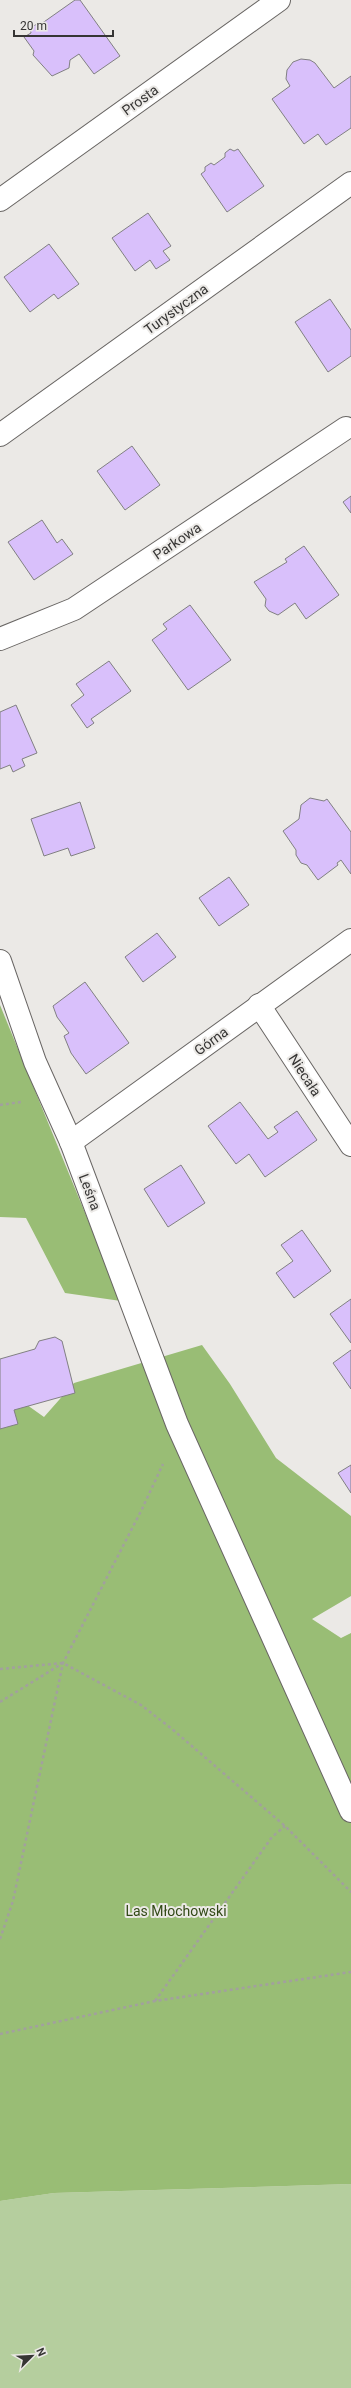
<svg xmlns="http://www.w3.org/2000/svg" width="351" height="2388" viewBox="0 0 351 2388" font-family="Roboto,sans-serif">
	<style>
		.green { fill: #b5ce9e }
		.forest { fill: #99bd75 }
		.building { fill: #d9c0fb; stroke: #818082 }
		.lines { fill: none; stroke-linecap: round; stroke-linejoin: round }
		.street-casing { stroke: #696664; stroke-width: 24 }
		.path { stroke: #a2a09e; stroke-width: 2.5; stroke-dasharray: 3 3; stroke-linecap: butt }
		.street { stroke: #fff; stroke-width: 22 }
		.labels { text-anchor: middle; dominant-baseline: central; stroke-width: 4; stroke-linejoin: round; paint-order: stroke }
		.street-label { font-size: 14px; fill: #363534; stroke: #ebe9e6 }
		.park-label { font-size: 14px; fill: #324916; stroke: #ebe9e6 }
	</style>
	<rect width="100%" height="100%" fill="#ebe9e6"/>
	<!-- green -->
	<path class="green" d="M 351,2184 L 351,2388 L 0,2388 L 0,2201 L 54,2193 Z"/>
	<!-- forest -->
	<g class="forest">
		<path d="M 0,1005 L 121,1301 L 65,1293 L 26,1218 L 0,1217 Z"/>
		<path d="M 202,1345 L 230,1384 L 276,1458 L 351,1516 L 351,1596 L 312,1619 L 341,1638 L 351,1633 L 351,2184 L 54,2193 L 0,2201 L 0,1404 L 13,1395 L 44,1417 L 74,1383 Z"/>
	</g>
	<!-- building -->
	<g class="building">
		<path d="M 75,0 L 80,0 L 120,56 L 94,74 L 79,54 L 70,60 L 69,68 L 52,76 L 33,55 L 34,51 L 24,37 L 31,33 L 30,28 L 37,24 L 41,24 Z"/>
		<path d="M 301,59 L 310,60 L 315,63 L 334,88 L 351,76 L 351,128 L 326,145 L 318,134 L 304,144 L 272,99 L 290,86 L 286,79 L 287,70 L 293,62 Z"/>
		<path d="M 230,149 L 234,151 L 238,149 L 264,186 L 227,212 L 201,174 L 205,171 L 205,167 L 211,163 L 214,165 L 225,157 L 225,153 Z"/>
		<path d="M 148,213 L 171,246 L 163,251 L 170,260 L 156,269 L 150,260 L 135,271 L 112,238 Z"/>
		<path d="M 49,244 L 79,284 L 58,299 L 54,294 L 30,312 L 4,277 Z"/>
		<path d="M 330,299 L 351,330 L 351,356 L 328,372 L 295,322 Z"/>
		<path d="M 132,446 L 160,485 L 125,510 L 97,471 Z"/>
		<path d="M 351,496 L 351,513 L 343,502 Z"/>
		<path d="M 42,520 L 57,543 L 62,539 L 73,554 L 34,580 L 8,542 Z"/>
		<path d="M 304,546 L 339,595 L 306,619 L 295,603 L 278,615 L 269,611 L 265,606 L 266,599 L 254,582 L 287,562 L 285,559 Z"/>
		<path d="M 190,605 L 231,660 L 188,690 L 152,640 L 167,629 L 163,624 Z"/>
		<path d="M 109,661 L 131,691 L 91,719 L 94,723 L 87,728 L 71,705 L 84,695 L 76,684 Z"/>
		<path d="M 16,705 L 37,753 L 22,759 L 25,766 L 13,772 L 10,765 L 0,769 L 0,712 Z"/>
		<path d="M 310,798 L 324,801 L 327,799 L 351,832 L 351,874 L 341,860 L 337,863 L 338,865 L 318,880 L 307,865 L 301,863 L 296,855 L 296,850 L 283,831 L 299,819 L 301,805 Z"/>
		<path d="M 80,802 L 95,848 L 71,856 L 68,848 L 44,856 L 31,819 Z"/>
		<path d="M 229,877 L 249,905 L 219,926 L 199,898 Z"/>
		<path d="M 157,933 L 176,957 L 143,982 L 125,957 Z"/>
		<path d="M 85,982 L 129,1043 L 86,1074 L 71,1053 L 64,1036 L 69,1033 L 57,1017 L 53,1006 Z"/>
		<path d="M 240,1102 L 268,1139 L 278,1132 L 274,1127 L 297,1111 L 317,1140 L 265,1177 L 249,1154 L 236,1164 L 208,1126 Z"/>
		<path d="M 181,1165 L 205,1203 L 168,1227 L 144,1189 Z"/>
		<path d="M 302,1230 L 331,1271 L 294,1298 L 276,1273 L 293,1261 L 281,1245 Z"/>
		<path d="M 351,1299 L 351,1343 L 330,1314 Z"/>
		<path d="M 55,1337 L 62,1341 L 75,1393 L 14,1410 L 18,1424 L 0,1429 L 0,1359 L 35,1349 L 39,1341 Z"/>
		<path d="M 351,1350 L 351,1389 L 333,1363 Z"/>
		<path d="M 351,1465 L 351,1493 L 338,1473 Z"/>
	</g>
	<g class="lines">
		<!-- street casing -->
		<g class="street-casing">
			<g id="street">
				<path d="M 0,200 L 279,0"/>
				<path d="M 0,435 L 351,183"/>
				<path d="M 0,639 L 74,609 L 346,428"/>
				<path d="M 0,961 L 35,1062 L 71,1142 L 177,1424 L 351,1811"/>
				<path d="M 259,1005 L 351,1145"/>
				<path d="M 71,1142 L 351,940"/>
			</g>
		</g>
		<!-- path -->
		<g class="path">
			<path d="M 0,1105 L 21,1102"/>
			<path d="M 0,1669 L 63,1663 L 141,1705 L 172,1729 L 285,1826 L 351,1892"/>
			<path d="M 0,1702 L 63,1663"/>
			<path d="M 0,1939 L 13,1901 L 63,1663 L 142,1509 L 163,1464"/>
			<path d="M 155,2001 L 272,1837 L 285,1826"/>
			<path d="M 0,2034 L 155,2001 L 351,1972"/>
		</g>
		<!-- street -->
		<use href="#street" class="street"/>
	</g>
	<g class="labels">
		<!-- street labels -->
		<g class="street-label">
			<text transform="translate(140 100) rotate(-36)">Prosta</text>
			<text transform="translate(176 309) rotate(-36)">Turystyczna</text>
			<text transform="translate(177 541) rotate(-34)">Parkowa</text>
			<text transform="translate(211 1041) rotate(-36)">Górna</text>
			<text transform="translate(305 1075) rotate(57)">Niecała</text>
			<text transform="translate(90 1192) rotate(69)">Leśna</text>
		</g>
		<!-- park labels -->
		<g class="park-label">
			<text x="176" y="1911">Las Młochowski</text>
		</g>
	</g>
	<!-- north arrow -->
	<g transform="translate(32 2356) rotate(66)" stroke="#ebe9e6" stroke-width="3" paint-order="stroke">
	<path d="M0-3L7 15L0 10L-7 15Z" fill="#363534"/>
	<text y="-6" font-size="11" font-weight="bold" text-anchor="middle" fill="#363534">N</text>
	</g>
	<!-- scale -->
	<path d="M14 30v6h99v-6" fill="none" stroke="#363534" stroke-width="2"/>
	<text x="20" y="30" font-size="12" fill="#363534" stroke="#ebe9e6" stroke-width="3" paint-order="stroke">20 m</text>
</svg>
